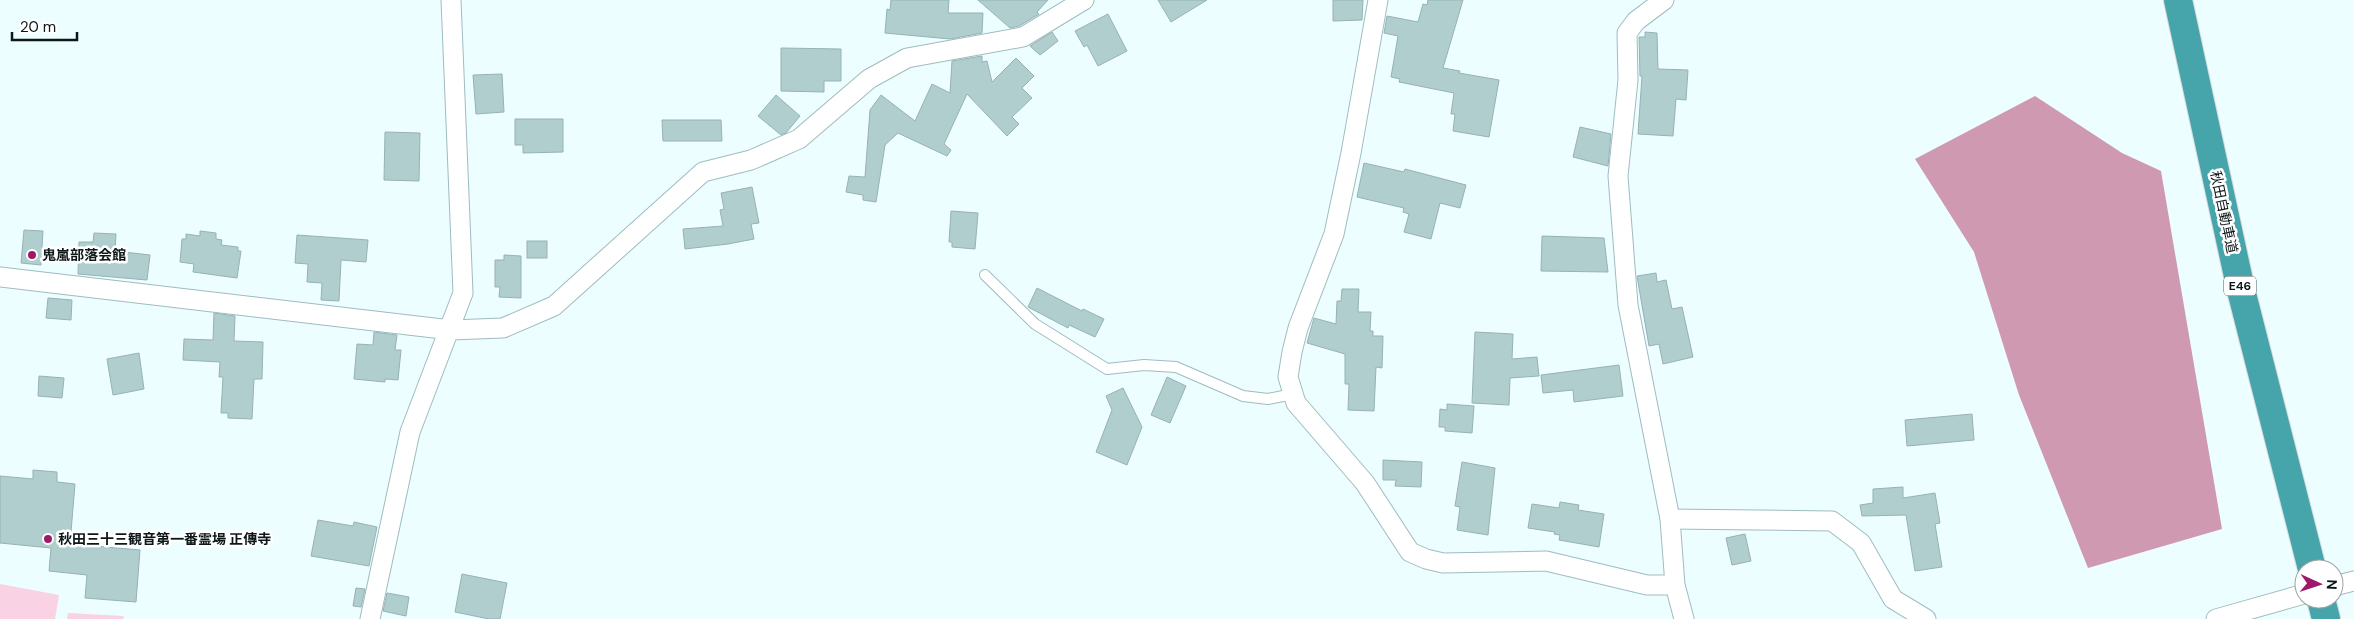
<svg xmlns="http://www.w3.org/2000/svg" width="2354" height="619" viewBox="0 0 2354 619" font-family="'DM Sans','Noto Sans JP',sans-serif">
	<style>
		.green { fill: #f9d2e4 }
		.water { fill: #cf99b2 }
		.building { fill: #b1cecf; stroke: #96b2b4 }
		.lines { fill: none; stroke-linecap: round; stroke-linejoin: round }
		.lane-casing { stroke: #9fbcbe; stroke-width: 12 }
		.street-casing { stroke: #9fbcbe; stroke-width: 21 }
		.highway-casing { stroke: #d8dada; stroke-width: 30 }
		.lane { stroke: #fff; stroke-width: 10 }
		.street { stroke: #fff; stroke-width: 19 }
		.highway { stroke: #46a4ab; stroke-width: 28 }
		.poi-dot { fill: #9e196a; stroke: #fff; stroke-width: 2 }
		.labels { text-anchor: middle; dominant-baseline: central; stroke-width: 5; stroke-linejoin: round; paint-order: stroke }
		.shield { fill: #fff; stroke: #565d5d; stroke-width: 1 }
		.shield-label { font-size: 12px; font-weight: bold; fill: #0d1718 }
		.street-label { font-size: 14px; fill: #0d1718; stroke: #fff }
		.poi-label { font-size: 14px; font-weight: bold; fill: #0d1718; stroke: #fff; text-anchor: start }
	</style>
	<rect width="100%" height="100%" fill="#ecfeff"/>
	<!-- green -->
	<g class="green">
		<path d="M 0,584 L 59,595 L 55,619 L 0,619 Z"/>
		<path d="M 68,613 L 124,616 L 123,619 L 67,619 Z"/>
	</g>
	<!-- water -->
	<path class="water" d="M 2035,96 L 2122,153 L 2161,171 L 2222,529 L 2088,568 L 2019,395 L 1974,252 L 1915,159 Z"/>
	<!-- building -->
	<g class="building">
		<path d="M 891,0 L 949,0 L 948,13 L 983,13 L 982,33 L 950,39 L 885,33 L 887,9 L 890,10 Z"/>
		<path d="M 978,0 L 1048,0 L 1037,12 L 1039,14 L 1019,26 L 1010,28 Z"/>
		<path d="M 1158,0 L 1207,0 L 1171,22 Z"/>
		<path d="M 1333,0 L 1363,0 L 1362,20 L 1333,21 Z"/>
		<path d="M 1428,0 L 1463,0 L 1443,68 L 1460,71 L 1459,73 L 1499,80 L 1489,137 L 1453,131 L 1455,114 L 1451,114 L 1454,93 L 1399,82 L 1400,79 L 1391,77 L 1398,36 L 1384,33 L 1387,16 L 1418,22 L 1423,4 L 1427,5 Z"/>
		<path d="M 1108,14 L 1127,51 L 1098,66 L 1087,45 L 1084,47 L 1075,31 Z"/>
		<path d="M 1052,32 L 1058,41 L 1040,55 L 1030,46 Z"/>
		<path d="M 1645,32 L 1657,33 L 1658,69 L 1688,70 L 1686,100 L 1676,99 L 1673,136 L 1638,134 L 1642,76 L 1640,76 L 1639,37 L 1645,37 Z"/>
		<path d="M 781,48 L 841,49 L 841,81 L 824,81 L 824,92 L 781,91 Z"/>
		<path d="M 982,56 L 982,62 L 987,61 L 992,82 L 1016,58 L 1034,76 L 1022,88 L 1032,98 L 1012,117 L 1019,124 L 1007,136 L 967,94 L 944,144 L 951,150 L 947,156 L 898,133 L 885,145 L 876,202 L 863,200 L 863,195 L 846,192 L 849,176 L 865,177 L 870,110 L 881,95 L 915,121 L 932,84 L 950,93 L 952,61 Z"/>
		<path d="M 502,74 L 504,112 L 476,114 L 473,75 Z"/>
		<path d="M 776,95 L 800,116 L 786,133 L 781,135 L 758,116 Z"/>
		<path d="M 515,119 L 563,119 L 563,152 L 523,153 L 523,145 L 515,145 Z"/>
		<path d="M 662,120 L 721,120 L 722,141 L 663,141 Z"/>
		<path d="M 1580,127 L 1611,134 L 1608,166 L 1573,157 Z"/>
		<path d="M 385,132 L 420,133 L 419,181 L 384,180 Z"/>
		<path d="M 1364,163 L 1404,172 L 1405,169 L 1466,185 L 1460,208 L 1440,203 L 1431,239 L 1404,232 L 1409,214 L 1403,212 L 1404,208 L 1357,197 Z"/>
		<path d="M 752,187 L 759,223 L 751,224 L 754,239 L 728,244 L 685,249 L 683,229 L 723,226 L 720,210 L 724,209 L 721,193 Z"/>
		<path d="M 951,211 L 978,213 L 975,249 L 952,247 L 952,242 L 949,242 Z"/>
		<path d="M 24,230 L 43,231 L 41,265 L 21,263 Z"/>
		<path d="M 200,231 L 216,233 L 216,239 L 222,240 L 221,245 L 238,247 L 238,251 L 241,251 L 237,278 L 193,272 L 194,264 L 180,262 L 182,239 L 186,239 L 186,234 L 200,236 Z"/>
		<path d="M 94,233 L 116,234 L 115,251 L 150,255 L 147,280 L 78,274 L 79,242 L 93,242 Z"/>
		<path d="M 297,235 L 368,240 L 366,262 L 341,260 L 339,301 L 321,300 L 322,283 L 307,282 L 308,264 L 295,263 Z"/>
		<path d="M 1542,236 L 1604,238 L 1608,272 L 1541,271 Z"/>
		<rect x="527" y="241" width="20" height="17"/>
		<path d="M 504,255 L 521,256 L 521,298 L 499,297 L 500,287 L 495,287 L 495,260 L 504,260 Z"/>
		<path d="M 1656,273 L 1657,282 L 1666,280 L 1672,309 L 1682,307 L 1693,357 L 1663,364 L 1659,344 L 1649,346 L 1637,276 Z"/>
		<path d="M 1037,288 L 1082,311 L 1083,309 L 1104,319 L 1095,337 L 1069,325 L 1068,328 L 1028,307 Z"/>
		<path d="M 1342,289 L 1359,289 L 1358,312 L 1371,312 L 1370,331 L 1373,331 L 1373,336 L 1383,336 L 1382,368 L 1376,367 L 1374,411 L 1348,410 L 1349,384 L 1345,384 L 1345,354 L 1307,343 L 1314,318 L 1336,324 L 1337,301 L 1341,301 Z"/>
		<path d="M 48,298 L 72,300 L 71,320 L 46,318 Z"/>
		<path d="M 214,313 L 235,316 L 234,341 L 263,342 L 262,379 L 254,379 L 252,419 L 228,418 L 228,413 L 221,413 L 223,377 L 219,377 L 220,362 L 183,360 L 184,339 L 213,340 Z"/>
		<path d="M 374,332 L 397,335 L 395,350 L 401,350 L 398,380 L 385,379 L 385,382 L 354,379 L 357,344 L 373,345 Z"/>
		<path d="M 1475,332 L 1513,334 L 1512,359 L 1537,357 L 1539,376 L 1510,378 L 1509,405 L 1472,403 Z"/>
		<path d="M 139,353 L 144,389 L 113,395 L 107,359 Z"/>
		<path d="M 1619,365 L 1623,396 L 1574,402 L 1573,390 L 1543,393 L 1541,375 Z"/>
		<path d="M 39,376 L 64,378 L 62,398 L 38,396 Z"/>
		<path d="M 1167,377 L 1186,386 L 1170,423 L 1151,415 Z"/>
		<path d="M 1123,388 L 1142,427 L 1127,465 L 1096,452 L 1112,410 L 1106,396 Z"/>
		<path d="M 1447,404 L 1474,406 L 1472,433 L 1445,431 L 1445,427 L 1439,427 L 1440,409 L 1447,410 Z"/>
		<path d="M 1972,414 L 1974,440 L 1907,446 L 1905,420 Z"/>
		<path d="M 1383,460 L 1422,462 L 1421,487 L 1395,486 L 1396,480 L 1383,480 Z"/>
		<path d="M 1462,462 L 1495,468 L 1488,535 L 1457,530 L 1460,507 L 1455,506 Z"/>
		<path d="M 33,470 L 57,472 L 57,482 L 75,484 L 71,532 L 96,534 L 95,546 L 140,550 L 136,602 L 85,598 L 87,575 L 49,571 L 51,548 L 0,543 L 0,476 L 33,479 Z"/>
		<path d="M 1903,487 L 1903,498 L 1935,493 L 1940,523 L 1935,524 L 1942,567 L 1915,571 L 1906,515 L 1862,516 L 1860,505 L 1873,503 L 1873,489 Z"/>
		<path d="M 1560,502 L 1579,505 L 1578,510 L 1604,514 L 1599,547 L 1559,540 L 1560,535 L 1554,534 L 1555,532 L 1528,528 L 1532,504 L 1559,508 Z"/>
		<path d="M 318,520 L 353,526 L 354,522 L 377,527 L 369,566 L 311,556 Z"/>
		<path d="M 1745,534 L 1751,561 L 1732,565 L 1726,538 Z"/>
		<path d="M 462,574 L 507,583 L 500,619 L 489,619 L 455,612 Z"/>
		<path d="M 356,588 L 365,589 L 361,607 L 353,606 Z"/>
		<path d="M 387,593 L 409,597 L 406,616 L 383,611 Z"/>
	</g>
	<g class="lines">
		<!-- lane casing -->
		<g class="lane-casing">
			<path id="lane" d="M 985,275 L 1035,324 L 1107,369 L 1144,365 L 1176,367 L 1243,396 L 1268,399 L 1293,394"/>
		</g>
		<!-- street casing -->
		<g class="street-casing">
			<g id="street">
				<path d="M 1378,0 L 1351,153 L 1334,234 L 1298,328 L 1292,352 L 1288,377 L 1296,403 L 1365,483 L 1410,552 L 1426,559 L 1443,563 L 1546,561 L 1647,585 L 1675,585"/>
				<path d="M 1664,0 L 1636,21 L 1627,33 L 1628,80 L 1618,176 L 1628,305 L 1670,519 L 1675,585 L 1684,619"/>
				<path d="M 0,277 L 451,330 L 503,328 L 554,306 L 703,172 L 751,160 L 799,139 L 869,79 L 907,58 L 1023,37 L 1084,0"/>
				<path d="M 1670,519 L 1832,521 L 1861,543 L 1893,599 L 1926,619"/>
				<path d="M 2334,586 L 2354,581"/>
				<path d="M 370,619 L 410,432 L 463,293 L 451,0"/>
				<path d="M 2216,619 L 2304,594"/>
			</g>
		</g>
		<!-- highway casing -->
		<g class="highway-casing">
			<g id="highway">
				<path d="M 2178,0 L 2241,290 L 2312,569"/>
				<path d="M 2321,599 L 2326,619"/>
			</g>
		</g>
		<!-- lane -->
		<use href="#lane" class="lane"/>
		<!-- street -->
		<use href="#street" class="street"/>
		<!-- highway -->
		<use href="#highway" class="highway"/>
	</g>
	<!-- markers -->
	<g class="poi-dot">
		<circle cx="32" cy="255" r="5"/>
		<circle cx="48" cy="539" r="5"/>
	</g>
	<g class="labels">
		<!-- shield labels -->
		<rect class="shield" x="2224" y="276.5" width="32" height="19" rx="4"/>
		<g class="shield-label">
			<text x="2240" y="286">E46</text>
		</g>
		<!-- street labels -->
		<g class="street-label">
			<text transform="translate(2224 212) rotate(78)">秋田自動車道</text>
		</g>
		<!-- poi labels -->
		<g class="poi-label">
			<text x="42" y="255">鬼嵐部落会館</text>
			<text x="58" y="539">秋田三十三観音第一番霊場 正傳寺</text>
		</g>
	</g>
	<!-- north arrow -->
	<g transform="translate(2319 584) rotate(93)"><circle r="24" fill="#ffffff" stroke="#9ea2a3"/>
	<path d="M0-4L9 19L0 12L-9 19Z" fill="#9e196a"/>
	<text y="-8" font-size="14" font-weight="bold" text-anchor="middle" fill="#0d1718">N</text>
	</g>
	<!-- scale -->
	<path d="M12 32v8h65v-8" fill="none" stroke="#0d1718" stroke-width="2.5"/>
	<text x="20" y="32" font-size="15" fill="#0d1718" stroke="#ffffff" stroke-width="4" paint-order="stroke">20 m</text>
</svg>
